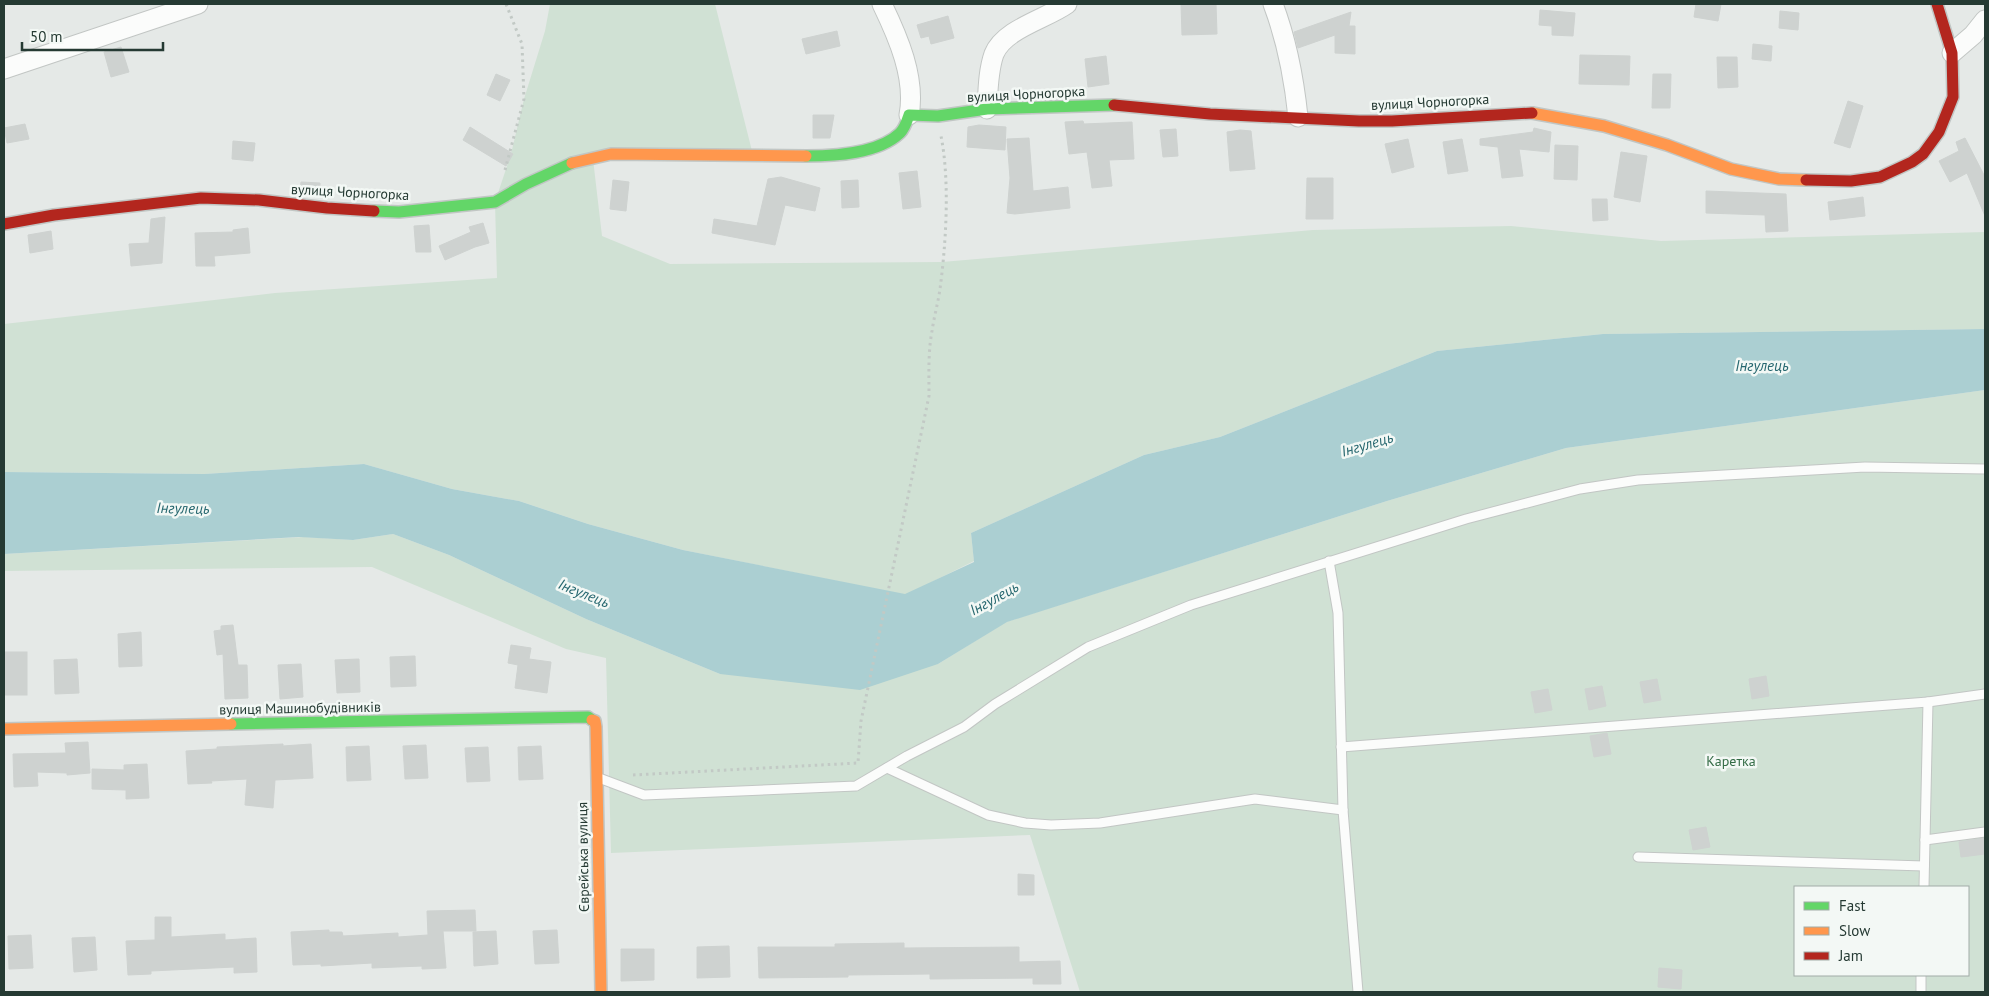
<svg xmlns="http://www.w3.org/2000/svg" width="1989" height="996" viewBox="0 0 1989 996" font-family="'PT Sans',sans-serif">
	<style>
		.green { fill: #d0e1d4; fill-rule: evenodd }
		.water { fill: #abcfd2 }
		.building { fill: #ced2d0; stroke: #ced2d0 }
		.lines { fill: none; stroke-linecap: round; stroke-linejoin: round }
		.lane-casing { stroke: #c2c6c4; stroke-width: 11 }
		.street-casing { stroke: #c2c6c4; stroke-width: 21 }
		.fast-casing { stroke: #c1c6c4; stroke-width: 14 }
		.slow-casing { stroke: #c1c6c4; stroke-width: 14 }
		.jam-casing { stroke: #c1c6c4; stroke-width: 14 }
		.path { stroke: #c2c9c5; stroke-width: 3; stroke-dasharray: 2.5 4; stroke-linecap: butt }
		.lane { stroke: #fbfcfb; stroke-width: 9 }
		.street { stroke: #fbfcfb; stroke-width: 19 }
		.fast { stroke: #63d668; stroke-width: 11 }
		.slow { stroke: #ff974d; stroke-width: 11 }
		.jam { stroke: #b3261e; stroke-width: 11 }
		.labels { text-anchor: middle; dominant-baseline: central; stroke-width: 5; stroke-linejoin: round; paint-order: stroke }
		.street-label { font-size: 14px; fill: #253a33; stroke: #f3f8f5 }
		.park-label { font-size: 14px; fill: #346c46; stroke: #f3f8f5 }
		.water-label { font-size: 15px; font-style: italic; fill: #26676f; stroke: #f3f8f5 }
	</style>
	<rect width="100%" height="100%" fill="#e5e9e7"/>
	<!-- green -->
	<g class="green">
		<path d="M 550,4 L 715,4 L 753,155 L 593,159 L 602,236 L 670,264 L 942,262 L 1313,230 L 1511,226 L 1661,241 L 1985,232 L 1985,329 L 1603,334 L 1437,351 L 1220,437 L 1144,455 L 971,533 L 974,561 L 906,595 L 683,550 L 588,524 L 519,501 L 452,489 L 364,464 L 204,474 L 4,472 L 4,324 L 275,293 L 497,278 L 495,202 L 511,154 L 524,99 L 545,31 Z"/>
		<path d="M 1985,390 L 1985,992 L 1080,992 L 1030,835 L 611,853 L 606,658 L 566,649 L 372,567 L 4,571 L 4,554 L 304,537 L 353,540 L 393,534 L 449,555 L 586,619 L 720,674 L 938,664 L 1006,622 L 1387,501 L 1566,448 ZM 1795,887 L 1968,887 L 1968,975 L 1795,975 Z"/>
	</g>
	<!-- water -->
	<path class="water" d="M 1985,329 L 1985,390 L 1566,448 L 1387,501 L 1007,622 L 938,664 L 860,690 L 720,674 L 586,619 L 449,555 L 393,534 L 353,540 L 299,537 L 4,554 L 4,472 L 204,474 L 364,464 L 452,489 L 519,501 L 588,524 L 683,550 L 905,594 L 974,562 L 971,533 L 1144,455 L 1220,437 L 1437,351 L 1603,334 Z"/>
	<!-- building -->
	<g class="building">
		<path d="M 1181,4 L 1216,4 L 1217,34 L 1182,35 Z"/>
		<path d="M 1696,4 L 1721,4 L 1718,21 L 1694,17 Z"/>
		<path d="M 1540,10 L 1575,13 L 1573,36 L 1552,35 L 1552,26 L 1539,25 Z"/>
		<path d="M 1780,11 L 1799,13 L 1798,30 L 1779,28 Z"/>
		<path d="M 1351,12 L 1349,26 L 1355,26 L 1355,54 L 1335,53 L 1335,35 L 1298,48 L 1294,32 Z"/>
		<path d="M 948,16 L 954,38 L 931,44 L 929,36 L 921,38 L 917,25 Z"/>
		<path d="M 837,31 L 840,46 L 806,54 L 802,39 Z"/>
		<path d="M 1753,44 L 1772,46 L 1771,61 L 1752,59 Z"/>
		<path d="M 121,47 L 129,72 L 111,77 L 104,52 Z"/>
		<path d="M 1580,55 L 1630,56 L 1629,85 L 1579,84 Z"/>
		<path d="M 1106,56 L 1109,84 L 1088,87 L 1085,59 Z"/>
		<path d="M 1717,57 L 1737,57 L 1738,87 L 1718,88 Z"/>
		<path d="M 496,74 L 510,80 L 500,101 L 487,95 Z"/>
		<path d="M 1653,74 L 1671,74 L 1670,108 L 1652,108 Z"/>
		<path d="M 1848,101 L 1863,106 L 1850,148 L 1834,143 Z"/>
		<path d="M 813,115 L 834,115 L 830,138 L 813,138 Z"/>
		<path d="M 1083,121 L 1084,124 L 1132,122 L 1134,159 L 1109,160 L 1112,186 L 1092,188 L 1087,152 L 1069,154 L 1065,122 Z"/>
		<path d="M 25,124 L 29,139 L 7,143 L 4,128 Z"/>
		<path d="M 979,125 L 1006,127 L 1005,150 L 967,147 L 968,127 Z"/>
		<path d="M 470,127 L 513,154 L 506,166 L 463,140 Z"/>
		<path d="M 1534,128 L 1551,132 L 1549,152 L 1519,149 L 1523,176 L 1502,178 L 1498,147 L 1480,145 L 1480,139 L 1533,132 Z"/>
		<path d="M 1176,129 L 1178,156 L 1163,157 L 1160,130 Z"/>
		<path d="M 1240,130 L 1251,131 L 1255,169 L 1230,171 L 1227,132 Z"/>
		<path d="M 1029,138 L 1033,191 L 1068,187 L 1070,208 L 1015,214 L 1007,213 L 1010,178 L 1007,139 Z"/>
		<path d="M 1965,138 L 1985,177 L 1985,216 L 1967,173 L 1950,182 L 1939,161 L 1959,151 L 1956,142 Z"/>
		<path d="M 1408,139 L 1414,167 L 1392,173 L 1385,144 Z"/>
		<path d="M 1462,139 L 1468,171 L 1448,174 L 1443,142 Z"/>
		<path d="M 233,141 L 255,143 L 253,161 L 232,159 Z"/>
		<path d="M 1555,145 L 1578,146 L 1577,180 L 1554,179 Z"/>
		<path d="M 1621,152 L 1647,156 L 1640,202 L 1614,197 Z"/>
		<path d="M 917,171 L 921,207 L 903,209 L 899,173 Z"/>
		<path d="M 781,177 L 820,188 L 815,211 L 785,205 L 775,245 L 712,233 L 714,219 L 757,226 L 768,179 Z"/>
		<path d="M 1307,178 L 1333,178 L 1333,219 L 1306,219 Z"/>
		<path d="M 613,180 L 629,182 L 626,211 L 610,209 Z"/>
		<path d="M 858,180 L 859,207 L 842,208 L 841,181 Z"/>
		<path d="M 301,182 L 320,183 L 320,192 L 300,190 Z"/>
		<path d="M 1706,191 L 1786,194 L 1788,231 L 1766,232 L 1765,215 L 1706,213 Z"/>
		<path d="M 1863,197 L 1865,216 L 1830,220 L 1828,202 Z"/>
		<path d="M 1592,199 L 1607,199 L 1608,220 L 1593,221 Z"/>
		<path d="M 165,217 L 162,263 L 131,266 L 129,244 L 149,243 L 151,219 Z"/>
		<path d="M 483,223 L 489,243 L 475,247 L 445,260 L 439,246 L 471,232 L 469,227 Z"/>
		<path d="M 429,225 L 431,252 L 416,252 L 414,226 Z"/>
		<path d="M 248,228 L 250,253 L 214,256 L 215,266 L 196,266 L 195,233 L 233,232 L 233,230 Z"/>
		<path d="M 51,231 L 53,249 L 30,253 L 28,235 Z"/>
		<path d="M 233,625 L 238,665 L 247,665 L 248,698 L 225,699 L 223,654 L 217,655 L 214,631 L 221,630 L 221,626 Z"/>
		<path d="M 141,632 L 142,666 L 119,667 L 118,634 Z"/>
		<path d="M 511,645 L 531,648 L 529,659 L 551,662 L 547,693 L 515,688 L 518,665 L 508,663 Z"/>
		<rect x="4" y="652" width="23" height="43"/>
		<path d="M 415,656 L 416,686 L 391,687 L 390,657 Z"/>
		<path d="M 77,659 L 79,693 L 55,694 L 54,660 Z"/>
		<path d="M 359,659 L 360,692 L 337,693 L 335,660 Z"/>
		<path d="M 301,664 L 303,697 L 280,699 L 278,665 Z"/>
		<path d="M 1766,676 L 1769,696 L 1752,699 L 1749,679 Z"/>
		<path d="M 1657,679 L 1661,700 L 1644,703 L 1640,682 Z"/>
		<path d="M 1602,686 L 1606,706 L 1589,710 L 1585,689 Z"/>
		<path d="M 1548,689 L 1552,710 L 1535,713 L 1531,692 Z"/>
		<path d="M 1607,733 L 1611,754 L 1594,757 L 1590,736 Z"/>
		<path d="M 88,742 L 90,773 L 67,775 L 67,773 L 37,772 L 38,786 L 14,787 L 13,754 L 66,753 L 65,743 Z"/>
		<path d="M 283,744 L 283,746 L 311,744 L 313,778 L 275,780 L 273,808 L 245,805 L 247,779 L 211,781 L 212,783 L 188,784 L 186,751 L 217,749 L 217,747 Z"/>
		<path d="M 426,745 L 428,778 L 405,779 L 403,746 Z"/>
		<path d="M 369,746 L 371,780 L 347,781 L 346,747 Z"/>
		<path d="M 541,746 L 543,779 L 519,780 L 518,747 Z"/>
		<path d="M 488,747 L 490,781 L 467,782 L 465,748 Z"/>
		<path d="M 147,764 L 149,798 L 126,799 L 126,790 L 92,789 L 92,769 L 124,770 L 124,765 Z"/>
		<path d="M 1706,827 L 1710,847 L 1693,850 L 1689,830 Z"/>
		<path d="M 1985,838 L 1985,854 L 1961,857 L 1959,842 Z"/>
		<path d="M 1018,874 L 1034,875 L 1034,895 L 1018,895 Z"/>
		<path d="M 475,910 L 476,931 L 443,931 L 446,968 L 422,969 L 422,966 L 372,968 L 372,963 L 321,966 L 321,964 L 293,965 L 291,932 L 329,930 L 329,932 L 342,932 L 343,936 L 398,933 L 398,937 L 428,935 L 427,911 Z"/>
		<path d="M 155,917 L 171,917 L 171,937 L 225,934 L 225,940 L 256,938 L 257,972 L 234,973 L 234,967 L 151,971 L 151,974 L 128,975 L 126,941 L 155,940 Z"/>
		<path d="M 557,930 L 559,963 L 535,964 L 533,931 Z"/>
		<path d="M 496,931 L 498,964 L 474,966 L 473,932 Z"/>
		<path d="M 31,935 L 33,968 L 9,969 L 8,936 Z"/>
		<path d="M 95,937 L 97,970 L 74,972 L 72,938 Z"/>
		<path d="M 904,943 L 904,948 L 1019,947 L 1019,962 L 1060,961 L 1061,984 L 1033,984 L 1033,978 L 930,979 L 930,974 L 848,975 L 848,977 L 759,978 L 758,947 L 835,947 L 835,944 Z"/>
		<path d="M 729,946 L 730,977 L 697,978 L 697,947 Z"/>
		<path d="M 621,949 L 654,949 L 654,980 L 621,981 Z"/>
		<path d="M 1659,968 L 1682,970 L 1681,989 L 1658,987 Z"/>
	</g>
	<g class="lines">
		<!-- lane casing -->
		<g class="lane-casing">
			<g id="lane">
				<path d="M 1329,561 L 1338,613 L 1343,810 L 1358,992"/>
				<path d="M 1341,747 L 1928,702"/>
				<path d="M 887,768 L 988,815 L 1025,823 L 1051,825 L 1100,823 L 1255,799 L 1343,810"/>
				<path d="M 599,778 L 644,795 L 856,786 L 907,756 L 964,727 L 995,704 L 1088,647 L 1191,605 L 1466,519 L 1580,489 L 1638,480 L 1865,467 L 1985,469"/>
				<path d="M 1925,840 L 1985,832"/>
				<path d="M 1638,857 L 1924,866"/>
				<path d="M 1924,887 L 1928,702 L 1985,694"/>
				<path d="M 1921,992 L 1921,975"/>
			</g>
		</g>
		<!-- street casing -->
		<g class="street-casing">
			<g id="street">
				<path d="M 882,4 C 898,37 916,78 909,115"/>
				<path d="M 1273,4 C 1287,41 1294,78 1298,117"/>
				<path d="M 1952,53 L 1973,35 L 1985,20"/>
				<path d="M 4,69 L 198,4"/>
				<path d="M 987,109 C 988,91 988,71 994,54 C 1004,29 1046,19 1067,4"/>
			</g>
		</g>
		<!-- fast casing -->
		<g class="fast-casing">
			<g id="fast">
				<path d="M 806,156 C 835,156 878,154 900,133 C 905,128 907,121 909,115 L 938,116 L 987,109 L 1114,105"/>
				<path d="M 374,211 L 399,212 L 495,202 L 526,184 L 572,163"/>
				<path d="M 231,724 L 588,717 L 592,720"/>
			</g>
		</g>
		<!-- slow casing -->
		<g class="slow-casing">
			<g id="slow">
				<path d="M 1532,113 L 1604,126 L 1667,145 L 1731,169 L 1779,179 L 1806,180"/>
				<path d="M 572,163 L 611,154 L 806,156"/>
				<path d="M 592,720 L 595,721 L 596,727 L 601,992"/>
				<path d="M 4,729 L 231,724"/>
			</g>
		</g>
		<!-- jam casing -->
		<g class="jam-casing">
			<g id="jam">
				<path d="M 1114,105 L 1210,114 L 1359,121 L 1392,121 L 1532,113"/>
				<path d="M 1806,180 L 1851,181 L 1880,177 L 1912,162 L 1923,154 L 1939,132 L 1953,97 L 1952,53 L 1937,4"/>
				<path d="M 4,224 L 54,215 L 201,198 L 259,200 L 327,208 L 374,211"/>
			</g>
		</g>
		<!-- path -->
		<g class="path">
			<path d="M 505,170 L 524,99 L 522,44 L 506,4"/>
			<path d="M 633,775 L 858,763 L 861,721 L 929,396 C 929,374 928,352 932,331 C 934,317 938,303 940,289 C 946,244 950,181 941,136"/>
		</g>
		<!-- lane -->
		<use href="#lane" class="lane"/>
		<!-- street -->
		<use href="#street" class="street"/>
		<!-- fast -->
		<use href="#fast" class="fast"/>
		<!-- slow -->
		<use href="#slow" class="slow"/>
		<!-- jam -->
		<use href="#jam" class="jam"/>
	</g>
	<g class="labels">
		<!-- street labels -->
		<g class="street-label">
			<text transform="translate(1026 94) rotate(-3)">вулиця Чорногорка</text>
			<text transform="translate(1430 102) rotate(-3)">вулиця Чорногорка</text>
			<text transform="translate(350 192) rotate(3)">вулиця Чорногорка</text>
			<text transform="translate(300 708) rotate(-1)">вулиця Машинобудівників</text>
			<text transform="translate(583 857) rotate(-91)">Єврейська вулиця</text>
		</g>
		<!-- park labels -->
		<g class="park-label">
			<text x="1731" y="761">Каретка</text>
		</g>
		<!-- water labels -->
		<g class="water-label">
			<text x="1762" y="365">Інгулець</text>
			<text transform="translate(1367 444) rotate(-16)">Інгулець</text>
			<text transform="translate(183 508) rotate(1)">Інгулець</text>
			<text transform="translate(584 593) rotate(22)">Інгулець</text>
			<text transform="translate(994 598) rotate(-29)">Інгулець</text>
		</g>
	</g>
	<!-- border -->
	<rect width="1989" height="996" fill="none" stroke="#253a33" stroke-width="10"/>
	<!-- legend -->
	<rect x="1794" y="886" width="175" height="90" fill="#f3f8f5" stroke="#a1aca7"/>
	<rect x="1804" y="902" width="25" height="8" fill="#63d668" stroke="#a1aca7"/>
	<text x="1839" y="911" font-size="15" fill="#253a33">Fast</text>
	<rect x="1804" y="927" width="25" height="8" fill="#ff974d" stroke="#a1aca7"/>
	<text x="1839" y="936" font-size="15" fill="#253a33">Slow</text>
	<rect x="1804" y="952" width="25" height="8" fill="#b3261e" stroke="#a1aca7"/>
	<text x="1839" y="961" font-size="15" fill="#253a33">Jam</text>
	<!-- scale -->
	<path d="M22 42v8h141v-8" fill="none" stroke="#253a33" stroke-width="2.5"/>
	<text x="30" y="42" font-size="15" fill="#253a33" stroke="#f3f8f5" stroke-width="4" paint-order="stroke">50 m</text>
</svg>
